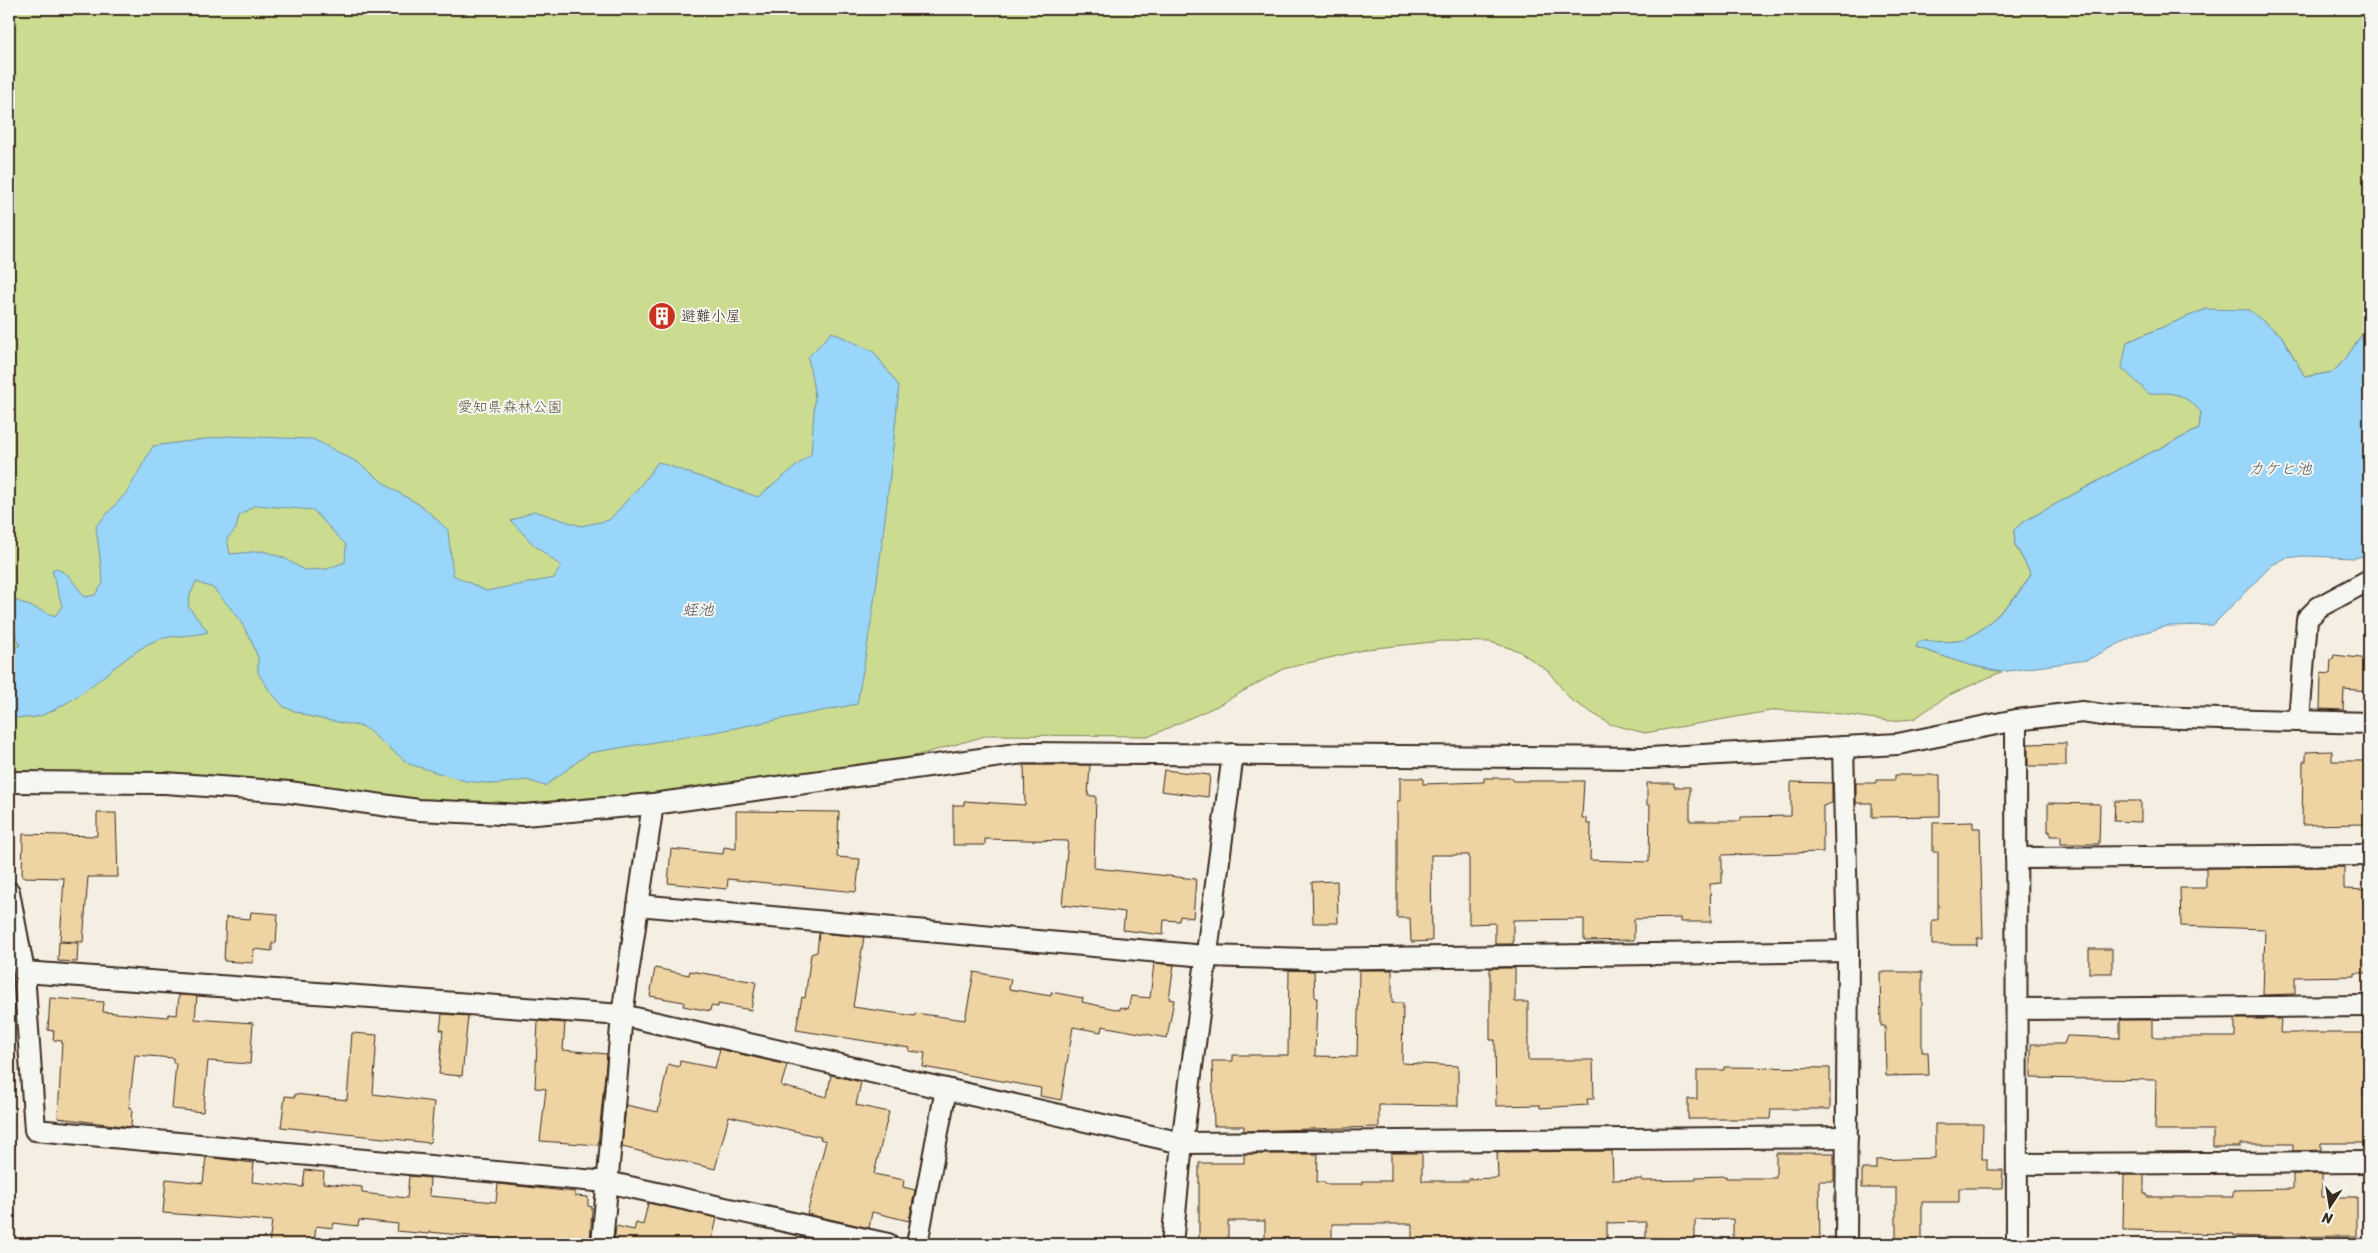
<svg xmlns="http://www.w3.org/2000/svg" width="2378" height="1253" viewBox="0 0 2378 1253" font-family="Sriracha,'Klee One',sans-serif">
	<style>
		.green { fill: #cbdc91; stroke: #838358 }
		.water { fill: #99d6fa; stroke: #7391a2; fill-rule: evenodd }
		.building { fill: #eed3a3; stroke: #3b2a1e }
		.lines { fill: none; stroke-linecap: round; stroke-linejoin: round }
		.street-casing { stroke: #3b2a1e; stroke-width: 24 }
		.street { stroke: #f6f6f2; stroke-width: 20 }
		.labels { text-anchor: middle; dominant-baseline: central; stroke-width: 4; stroke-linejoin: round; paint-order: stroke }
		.poi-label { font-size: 15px; fill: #3b2a1e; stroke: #f6f6f2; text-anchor: start }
		.park-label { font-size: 15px; fill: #5f563b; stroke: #f6f6f2 }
		.water-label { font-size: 16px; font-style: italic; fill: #525555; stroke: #f6f6f2 }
	</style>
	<rect width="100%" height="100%" fill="#f4efe2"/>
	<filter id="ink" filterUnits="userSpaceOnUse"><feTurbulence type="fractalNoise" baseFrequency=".02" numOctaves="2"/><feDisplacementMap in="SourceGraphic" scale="10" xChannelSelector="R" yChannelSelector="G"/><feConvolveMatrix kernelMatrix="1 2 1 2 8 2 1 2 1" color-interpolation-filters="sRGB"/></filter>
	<g filter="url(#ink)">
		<!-- green -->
		<path class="green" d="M 9,9 L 2369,9 L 2369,324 L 2346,358 L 2333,372 L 2305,377 L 2281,335 L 2206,309 L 2127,342 L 2149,393 C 2174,391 2184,394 2201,412 L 2199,429 L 2138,459 L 2023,522 L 2014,530 L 2015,545 L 2031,574 C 2021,593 1983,634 1962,640 C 1949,643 1933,641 1920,641 L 1916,647 L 1966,664 L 2001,672 L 1947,696 L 1914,719 L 1889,721 L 1841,714 L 1776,710 L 1645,733 L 1610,724 L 1571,700 L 1548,671 L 1519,651 L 1490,642 L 1442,641 L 1367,649 L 1283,669 L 1217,706 L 1150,736 L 989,735 L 865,770 L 655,796 L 526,807 L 9,775 Z"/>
		<!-- water -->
		<g class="water">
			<path d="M 2206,309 L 2249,310 L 2281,335 L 2305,377 L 2333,372 L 2346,358 L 2369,324 L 2369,555 L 2354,558 L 2305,556 L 2286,558 L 2272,565 L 2213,625 L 2168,626 L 2138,634 L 2087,660 L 2001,672 L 1966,664 L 1916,647 L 1919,641 C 1933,641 1949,643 1962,640 C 1983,634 2022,593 2031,574 L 2015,545 L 2014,530 L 2023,522 L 2138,459 L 2199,429 L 2201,412 C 2184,394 2174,391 2149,394 L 2122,368 L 2127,342 Z"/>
			<path d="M 832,332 L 874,352 L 899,386 C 889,493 877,598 857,704 L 715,732 L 589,753 L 545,786 L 527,780 L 496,784 L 465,781 L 409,764 L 364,727 L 311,717 L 284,707 L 269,690 L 258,673 L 258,658 L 251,640 L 238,617 L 213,588 L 196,582 L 190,595 L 188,606 L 208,632 C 188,638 168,633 148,644 C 112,665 83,699 43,715 C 33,719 19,718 9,717 L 9,652 L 20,645 L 15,632 L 9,629 L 9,596 L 10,598 L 55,616 L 62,606 L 52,570 L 56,568 L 68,575 L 85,597 L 95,595 L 103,583 L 96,526 L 127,492 L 153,446 L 228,436 L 313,439 L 357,462 L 392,489 L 422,506 L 448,530 L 453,575 L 486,591 L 554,578 L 561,566 L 534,545 L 511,521 L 534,511 L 581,526 L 609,520 L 641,485 L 658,462 L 758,497 L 811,454 L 815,397 L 808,357 ZM 255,505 L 313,510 L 346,545 L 345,562 L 327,569 L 304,570 L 284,558 L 263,551 L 230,554 L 227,539 L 236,529 L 239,516 Z"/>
		</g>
		<!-- building -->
		<g class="building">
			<path d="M 2334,655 L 2369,659 L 2369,691 L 2344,689 L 2343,710 L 2320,709 L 2321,673 L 2330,674 L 2331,659 L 2333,659 Z"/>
			<path d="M 2066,743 L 2066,766 L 2028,766 L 2028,744 Z"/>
			<path d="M 2332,751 L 2332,761 L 2369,761 L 2369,788 L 2366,788 L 2365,824 L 2302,825 L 2303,761 L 2306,761 L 2306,752 Z"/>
			<path d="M 1024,765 L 1090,765 L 1088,796 L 1096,796 L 1094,868 L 1196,879 L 1193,918 L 1180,916 L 1179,921 L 1164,920 L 1163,935 L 1123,930 L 1125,912 L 1062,905 L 1068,841 L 985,839 L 985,845 L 953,845 L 953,805 L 964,805 L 964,801 L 1025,805 Z"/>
			<path d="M 1164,770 L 1210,775 L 1208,797 L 1161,791 Z"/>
			<path d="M 1895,775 L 1940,775 L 1940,816 L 1872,817 L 1872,803 L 1856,803 L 1856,783 L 1876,783 L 1876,780 L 1895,780 Z"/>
			<path d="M 1400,778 L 1423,778 L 1423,784 L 1484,782 L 1484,778 L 1513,778 L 1513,781 L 1584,781 L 1582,818 L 1587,818 L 1587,824 L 1591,824 L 1590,860 L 1649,862 L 1650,805 L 1647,805 L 1647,783 L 1674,783 L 1674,787 L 1690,787 L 1690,821 L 1741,821 L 1741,817 L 1791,816 L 1791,782 L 1832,783 L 1832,803 L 1823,806 L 1823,852 L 1722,855 L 1722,883 L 1710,884 L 1711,922 L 1680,922 L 1680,918 L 1634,919 L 1634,940 L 1584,941 L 1584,919 L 1513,920 L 1513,944 L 1495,944 L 1495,923 L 1469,924 L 1469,855 L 1431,855 L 1432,941 L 1411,942 L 1410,918 L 1397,918 L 1397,801 L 1400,801 Z"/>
			<path d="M 2115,801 L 2141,801 L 2141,822 L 2114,821 Z"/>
			<path d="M 2048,803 L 2100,804 L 2099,844 L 2061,844 L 2061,836 L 2050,836 L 2050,831 L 2048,832 Z"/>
			<path d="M 736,811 L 839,812 L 837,857 L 860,859 L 856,892 L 728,879 L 727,889 L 668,883 L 671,849 L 723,854 L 724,847 L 736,849 Z"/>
			<path d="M 97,813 L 116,813 L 118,877 L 88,877 L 83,942 L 60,941 L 64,878 L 22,877 L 23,834 L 97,836 Z"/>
			<path d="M 1973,822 L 1973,828 L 1980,828 L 1983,938 L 1977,938 L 1977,945 L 1932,945 L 1932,920 L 1938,920 L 1938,852 L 1933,852 L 1933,823 Z"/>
			<path d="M 2344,867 L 2344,889 L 2369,890 L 2369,973 L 2355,973 L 2355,976 L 2295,977 L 2295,994 L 2263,995 L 2265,929 L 2181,926 L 2180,888 L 2206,888 L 2206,868 Z"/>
			<path d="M 1337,881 L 1338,923 L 1313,923 L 1312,882 Z"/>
			<path d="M 251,912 L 278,914 L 276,943 L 272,943 L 272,951 L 254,949 L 253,963 L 224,961 L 226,917 L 250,919 Z"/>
			<path d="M 819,933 L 864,937 L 853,1007 L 915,1016 L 915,1013 L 965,1020 L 974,972 L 1011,979 L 1009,989 L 1051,996 L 1051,992 L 1083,998 L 1082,1002 L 1120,1010 L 1120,1007 L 1128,1009 L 1131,996 L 1150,998 L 1154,963 L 1174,965 L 1169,999 L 1174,1000 L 1167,1038 L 1102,1026 L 1101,1032 L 1073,1027 L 1061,1100 L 1040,1096 L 1041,1088 L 923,1067 L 925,1053 L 909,1051 L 910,1048 L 796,1030 L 802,997 L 805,998 L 811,954 L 817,952 Z"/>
			<path d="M 59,942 L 78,943 L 77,962 L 58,961 Z"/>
			<rect x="2089" y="949" width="23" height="24"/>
			<path d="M 655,968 L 689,975 L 690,971 L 756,982 L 751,1010 L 718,1004 L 718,1007 L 711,1006 L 710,1011 L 683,1006 L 684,1002 L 650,996 Z"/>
			<path d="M 1490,968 L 1515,968 L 1515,1002 L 1528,1002 L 1528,1060 L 1593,1060 L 1594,1099 L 1587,1099 L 1588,1105 L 1540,1108 L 1540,1105 L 1496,1106 L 1495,1040 L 1490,1040 Z"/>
			<path d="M 1289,970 L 1314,971 L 1315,998 L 1317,998 L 1315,1056 L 1357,1057 L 1359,970 L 1392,970 L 1392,1003 L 1403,1003 L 1402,1063 L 1458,1066 L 1458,1106 L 1379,1105 L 1379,1127 L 1244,1131 L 1244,1126 L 1214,1126 L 1212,1061 L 1233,1061 L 1233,1055 L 1288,1055 Z"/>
			<path d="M 1880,972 L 1922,972 L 1922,1052 L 1928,1052 L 1929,1075 L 1886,1076 L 1885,1026 L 1881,1026 Z"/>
			<path d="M 179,995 L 197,996 L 195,1019 L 253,1023 L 250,1064 L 208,1061 L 203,1112 L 172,1109 L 176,1063 L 173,1063 L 173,1058 L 135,1055 L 129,1108 L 132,1108 L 131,1127 L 58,1118 L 62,1041 L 53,1040 L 54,1031 L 48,1030 L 50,998 L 104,1002 L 103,1012 L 168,1017 L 168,1014 L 177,1015 Z"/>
			<path d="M 442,1014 L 468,1016 L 462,1076 L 439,1074 L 443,1030 L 440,1030 Z"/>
			<path d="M 2235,1019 L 2281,1019 L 2280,1033 L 2364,1033 L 2363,1096 L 2367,1096 L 2369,1101 L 2369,1143 L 2321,1143 L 2321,1150 L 2293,1151 L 2293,1144 L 2240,1144 L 2240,1147 L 2213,1147 L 2213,1130 L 2155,1130 L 2156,1080 L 2031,1078 L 2031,1044 L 2064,1044 L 2067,1036 L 2120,1038 L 2120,1020 L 2152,1020 L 2152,1037 L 2235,1037 Z"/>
			<path d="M 538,1021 L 565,1023 L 563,1050 L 607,1054 L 598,1145 L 540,1141 L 546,1089 L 535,1088 Z"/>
			<path d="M 352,1033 L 377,1035 L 373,1094 L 434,1102 L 430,1143 L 281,1127 L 285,1096 L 295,1097 L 295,1094 L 347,1100 Z"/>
			<path d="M 720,1049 L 787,1065 L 781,1086 L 827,1097 L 831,1075 L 861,1082 L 856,1105 L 889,1112 L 874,1174 L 904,1180 L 903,1187 L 915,1190 L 909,1221 L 872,1212 L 869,1228 L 807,1214 L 826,1141 L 820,1139 L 821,1137 L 729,1116 L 715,1169 L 622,1147 L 626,1105 L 658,1112 L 668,1064 L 679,1067 L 680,1061 L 715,1068 Z"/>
			<path d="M 1724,1067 L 1830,1068 L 1830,1109 L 1771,1109 L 1770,1119 L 1688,1119 L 1688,1099 L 1697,1099 L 1697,1070 L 1724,1070 Z"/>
			<path d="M 1935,1124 L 1983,1124 L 1982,1159 L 1987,1159 L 1987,1170 L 2003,1170 L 2002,1188 L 1959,1188 L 1959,1202 L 1922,1202 L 1922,1244 L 1896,1244 L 1896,1188 L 1862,1188 L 1862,1169 L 1876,1169 L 1876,1160 L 1935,1158 Z"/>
			<path d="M 1612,1151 L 1613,1180 L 1642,1179 L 1642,1181 L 1696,1180 L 1696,1177 L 1726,1176 L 1726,1178 L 1776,1178 L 1776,1153 L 1834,1153 L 1834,1181 L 1819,1181 L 1820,1244 L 1733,1244 L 1733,1219 L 1695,1220 L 1695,1244 L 1659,1244 L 1659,1238 L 1646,1238 L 1646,1222 L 1607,1223 L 1607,1244 L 1412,1244 L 1412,1224 L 1332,1224 L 1332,1244 L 1265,1244 L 1265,1221 L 1228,1221 L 1228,1244 L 1199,1244 L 1199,1163 L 1244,1163 L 1244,1154 L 1318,1154 L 1317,1182 L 1325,1182 L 1325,1184 L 1363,1184 L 1363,1181 L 1391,1181 L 1391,1153 L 1422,1153 L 1422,1181 L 1468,1181 L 1469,1179 L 1498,1178 L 1497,1152 Z"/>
			<path d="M 206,1157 L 254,1163 L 252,1182 L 303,1187 L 305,1170 L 324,1172 L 323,1183 L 362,1187 L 362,1193 L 407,1198 L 409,1176 L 430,1178 L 429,1196 L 496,1202 L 498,1184 L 575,1192 L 575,1196 L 588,1197 L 588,1206 L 592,1207 L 590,1244 L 554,1244 L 429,1232 L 429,1234 L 397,1231 L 398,1224 L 359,1220 L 358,1226 L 334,1223 L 333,1228 L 316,1226 L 314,1244 L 269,1244 L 272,1221 L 163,1213 L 166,1179 L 203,1183 Z"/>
			<path d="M 2293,1174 L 2322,1174 L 2322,1197 L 2357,1197 L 2357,1236 L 2262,1237 L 2234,1236 L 2234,1234 L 2178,1233 L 2178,1231 L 2123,1230 L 2124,1175 L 2144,1175 L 2144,1194 L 2147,1194 L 2147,1197 L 2233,1197 L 2233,1190 L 2293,1189 Z"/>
			<path d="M 648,1203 L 717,1218 L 711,1244 L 614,1244 L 616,1226 L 634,1230 L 636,1223 L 643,1225 Z"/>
			<path d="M 801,1237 L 829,1243 L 799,1244 Z"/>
		</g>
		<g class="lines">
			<!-- street casing -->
			<g class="street-casing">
				<g id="street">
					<path d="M 2016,720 L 2017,1244"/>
					<path d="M 2299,720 L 2307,619 L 2319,607 L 2369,580"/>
					<path d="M 1843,747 L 1848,951 L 1846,1244"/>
					<path d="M 9,782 L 165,783 L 289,792 L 418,810 L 524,815 L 653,804 L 1024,753 L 1649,758 L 1898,744 L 2016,720 L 2082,712 L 2110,716 L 2369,723"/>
					<path d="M 2016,858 L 2369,855"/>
					<path d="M 9,892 L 24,972 L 35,1130 L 607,1182 L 888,1244"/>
					<path d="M 638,905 L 1205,956 L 1309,959 L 1848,951"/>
					<path d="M 24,972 L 622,1015 L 1182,1143 L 1847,1137"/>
					<path d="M 2017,1009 L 2369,1006"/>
					<path d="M 2017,1164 L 2369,1162"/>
					<path d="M 602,1244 L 622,1015 L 653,804"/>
					<path d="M 917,1244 L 946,1089"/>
					<path d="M 1172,1244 L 1182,1143 L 1233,754"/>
				</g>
			</g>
			<!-- street -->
			<use href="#street" class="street"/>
		</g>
	</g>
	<!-- icons -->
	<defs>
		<g id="building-disc" transform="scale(1.4375)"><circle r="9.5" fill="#c8321e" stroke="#f6f6f2"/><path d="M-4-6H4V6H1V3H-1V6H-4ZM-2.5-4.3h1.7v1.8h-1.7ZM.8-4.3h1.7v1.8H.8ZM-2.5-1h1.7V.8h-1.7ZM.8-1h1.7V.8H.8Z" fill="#fff"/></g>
	</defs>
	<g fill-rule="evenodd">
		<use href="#building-disc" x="662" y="316"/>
	</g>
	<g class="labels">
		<!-- poi labels -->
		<g class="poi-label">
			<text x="681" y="316">避難小屋</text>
		</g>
		<!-- park labels -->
		<g class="park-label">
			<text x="510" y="407">愛知県森林公園</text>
		</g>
		<!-- water labels -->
		<g class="water-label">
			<text x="2280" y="468">カケヒ池</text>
			<text x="698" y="609">蛭池</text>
		</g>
	</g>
	<!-- margin -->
	<rect width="2378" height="1253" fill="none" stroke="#f6f6f2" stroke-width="30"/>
	<rect x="15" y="15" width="2348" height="1223" fill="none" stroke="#3b2a1e" stroke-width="2" filter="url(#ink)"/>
	<!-- north arrow -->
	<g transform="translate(2330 1206) rotate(192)" stroke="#f6f6f2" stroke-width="4" paint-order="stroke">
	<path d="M0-4L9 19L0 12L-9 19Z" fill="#3b2a1e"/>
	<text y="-8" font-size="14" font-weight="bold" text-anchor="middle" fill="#3b2a1e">N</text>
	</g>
</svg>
